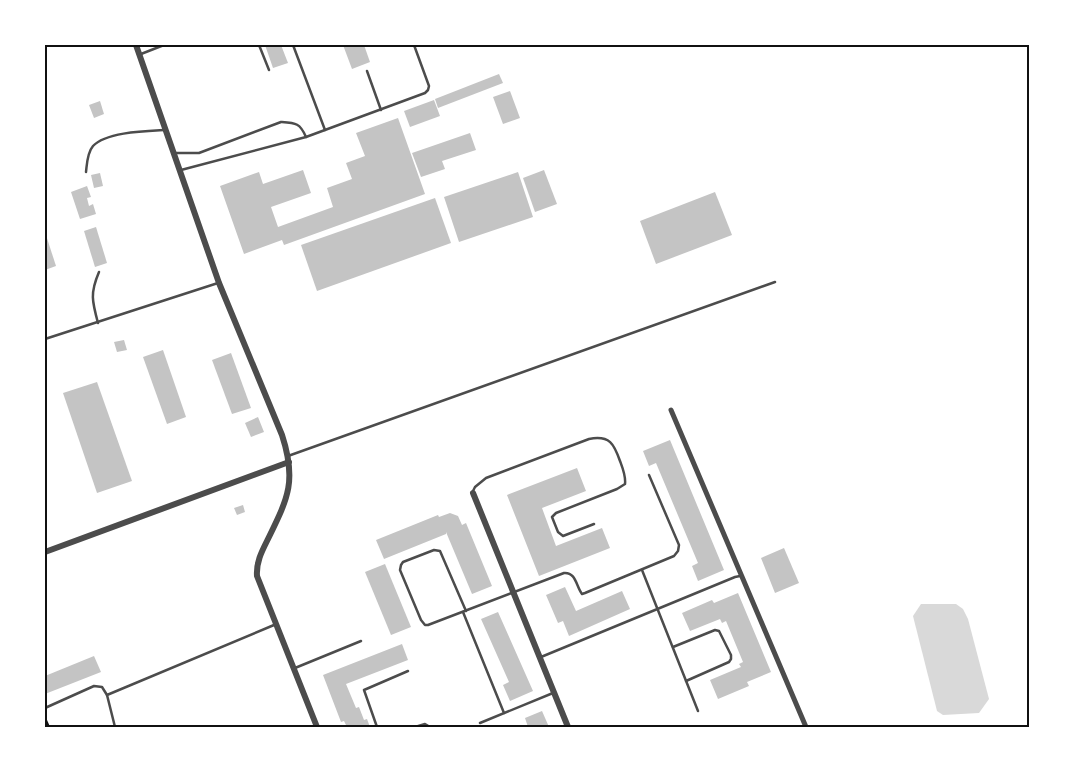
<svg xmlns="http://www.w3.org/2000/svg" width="1074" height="772" viewBox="0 0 1074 772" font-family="'Source Serif 4',serif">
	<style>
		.water { fill: #d9d9d9 }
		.building { fill: #c4c4c4 }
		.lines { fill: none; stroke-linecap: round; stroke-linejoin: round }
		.path { stroke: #111; stroke-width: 2 }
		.service { stroke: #4c4c4c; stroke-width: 2.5 }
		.minor { stroke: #4c4c4c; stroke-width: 5 }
		.tertiary { stroke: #4c4c4c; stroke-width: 6 }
		.neatline { fill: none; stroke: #111; stroke-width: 2 }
	</style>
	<rect width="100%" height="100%" fill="#fff"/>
	<!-- water -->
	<path class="water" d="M 921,604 L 956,604 L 963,609 L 968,619 L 989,699 L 979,713 L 943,715 L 937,711 L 913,616 Z"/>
	<!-- building -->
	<g class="building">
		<path d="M 265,45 L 281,45 L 288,63 L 273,68 Z"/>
		<path d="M 343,45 L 364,45 L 370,62 L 352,69 Z"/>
		<path d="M 499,74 L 503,83 L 438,108 L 435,99 Z"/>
		<path d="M 510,91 L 520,118 L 503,124 L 493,97 Z"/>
		<path d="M 434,100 L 440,116 L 410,127 L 404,111 Z"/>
		<path d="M 100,101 L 104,114 L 94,118 L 89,105 Z"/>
		<path d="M 398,118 L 425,194 L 284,245 L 282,240 L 244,254 L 220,186 L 259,172 L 263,184 L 303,170 L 311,193 L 271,207 L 278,227 L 333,207 L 327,188 L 352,179 L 346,163 L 365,156 L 356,133 Z"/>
		<path d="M 470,133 L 476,150 L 442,161 L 445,169 L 421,177 L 412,153 Z"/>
		<path d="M 544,170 L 557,204 L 535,212 L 523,178 Z"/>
		<path d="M 518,172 L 533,217 L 459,242 L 444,197 Z"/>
		<path d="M 100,173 L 103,186 L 94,188 L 91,175 Z"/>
		<path d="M 87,186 L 91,197 L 87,198 L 89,206 L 93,204 L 96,214 L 80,219 L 71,192 Z"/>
		<path d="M 715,192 L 732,235 L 656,264 L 640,221 Z"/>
		<path d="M 435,198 L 451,243 L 317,291 L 301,245 Z"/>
		<path d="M 96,227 L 107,263 L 95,267 L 84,231 Z"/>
		<path d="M 45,232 L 56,266 L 45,270 Z"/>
		<path d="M 124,340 L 127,350 L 117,352 L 114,342 Z"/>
		<path d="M 163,350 L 186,417 L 167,424 L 143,357 Z"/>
		<path d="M 231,353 L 251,408 L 232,414 L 212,360 Z"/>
		<path d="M 97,382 L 132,481 L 97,493 L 63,393 Z"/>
		<path d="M 258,417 L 264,432 L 251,437 L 245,423 Z"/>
		<path d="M 670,440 L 724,570 L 698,581 L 692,566 L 698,563 L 656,463 L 649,466 L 643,451 Z"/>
		<path d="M 577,468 L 586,491 L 542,508 L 556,546 L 602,528 L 610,548 L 539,576 L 507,495 Z"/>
		<path d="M 243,505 L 245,512 L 237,515 L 234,508 Z"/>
		<path d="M 450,513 L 458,516 L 462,525 L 466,523 L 492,586 L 472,594 L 446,532 L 446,534 L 384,559 L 376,540 L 438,515 L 439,517 Z"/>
		<path d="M 784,548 L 799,583 L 775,593 L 761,558 Z"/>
		<path d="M 385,564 L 411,627 L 391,635 L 365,572 Z"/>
		<path d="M 565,587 L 576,611 L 622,591 L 630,609 L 569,636 L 563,621 L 558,623 L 546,595 Z"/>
		<path d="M 738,593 L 771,672 L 747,682 L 749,686 L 718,699 L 710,680 L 741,667 L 739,664 L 743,662 L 726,621 L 722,623 L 720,619 L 690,631 L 682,613 L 712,600 L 714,603 Z"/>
		<path d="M 498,612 L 533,691 L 510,701 L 503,685 L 509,682 L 481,619 Z"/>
		<path d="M 402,644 L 408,660 L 346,684 L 356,708 L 359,707 L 364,720 L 367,719 L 370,727 L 347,727 L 344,721 L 341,722 L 323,675 Z"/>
		<path d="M 94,656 L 101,672 L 45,694 L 45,676 Z"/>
		<path d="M 542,711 L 549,727 L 528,727 L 525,718 Z"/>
	</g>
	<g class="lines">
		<!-- path -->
		<path class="path" d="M 45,718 L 49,727"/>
		<!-- service -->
		<g class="service">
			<path d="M 259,45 L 269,70"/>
			<path d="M 293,45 L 325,130"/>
			<path d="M 141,54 L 164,45"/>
			<path d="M 367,71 L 381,110"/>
			<path d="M 175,153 L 199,153 L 281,122 C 296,123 300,123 306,137"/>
			<path d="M 181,170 L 306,137 L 425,93 L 428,90 L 429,86 L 414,45"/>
			<path d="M 86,172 C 87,164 87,153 93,146 C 106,132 146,131 164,130"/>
			<path d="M 98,323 C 92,301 90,293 99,272"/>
			<path d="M 45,339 L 218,283"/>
			<path d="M 288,456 L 775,282"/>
			<path d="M 473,491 L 475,487 L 486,478 L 589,439 C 610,435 614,444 620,461 C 623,469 626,476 625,484 L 617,489 L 556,513 L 552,517 L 558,532 L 563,536 L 594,524"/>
			<path d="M 642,570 L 698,711"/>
			<path d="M 466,611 L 440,551 L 434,550 L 403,562 L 401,565 L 400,570 L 421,620 L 425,625 L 428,625 L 564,573 C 576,572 576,586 582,594 L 585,593 L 674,556 L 678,551 L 679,545 L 649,475"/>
			<path d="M 463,612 L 504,713"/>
			<path d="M 673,647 L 715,630 L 719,631 L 731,655 L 731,659 L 729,662 L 686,681"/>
			<path d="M 541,657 L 735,577 L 740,576"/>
			<path d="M 295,668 L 361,641"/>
			<path d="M 107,695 L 115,727"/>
			<path d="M 45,708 L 94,686 L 102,687 L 107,695 L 274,625"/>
			<path d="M 480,723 L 553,693"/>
			<path d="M 377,727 L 364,690 L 408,671"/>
			<path d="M 415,727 L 425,724 L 430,727"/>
		</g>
		<!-- minor -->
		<path class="minor" d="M 671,410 L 806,727"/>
		<!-- tertiary -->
		<g class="tertiary">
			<path d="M 136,45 L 219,283 L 282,435 C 297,481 288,498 268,539 C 262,551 256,562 257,576 L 317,727"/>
			<path d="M 473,493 L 568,727"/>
			<path d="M 45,552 L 289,462"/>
		</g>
	</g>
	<!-- border -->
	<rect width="1074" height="772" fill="none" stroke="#ffffff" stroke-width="92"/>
	<rect x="46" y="46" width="982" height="680" class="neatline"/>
</svg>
